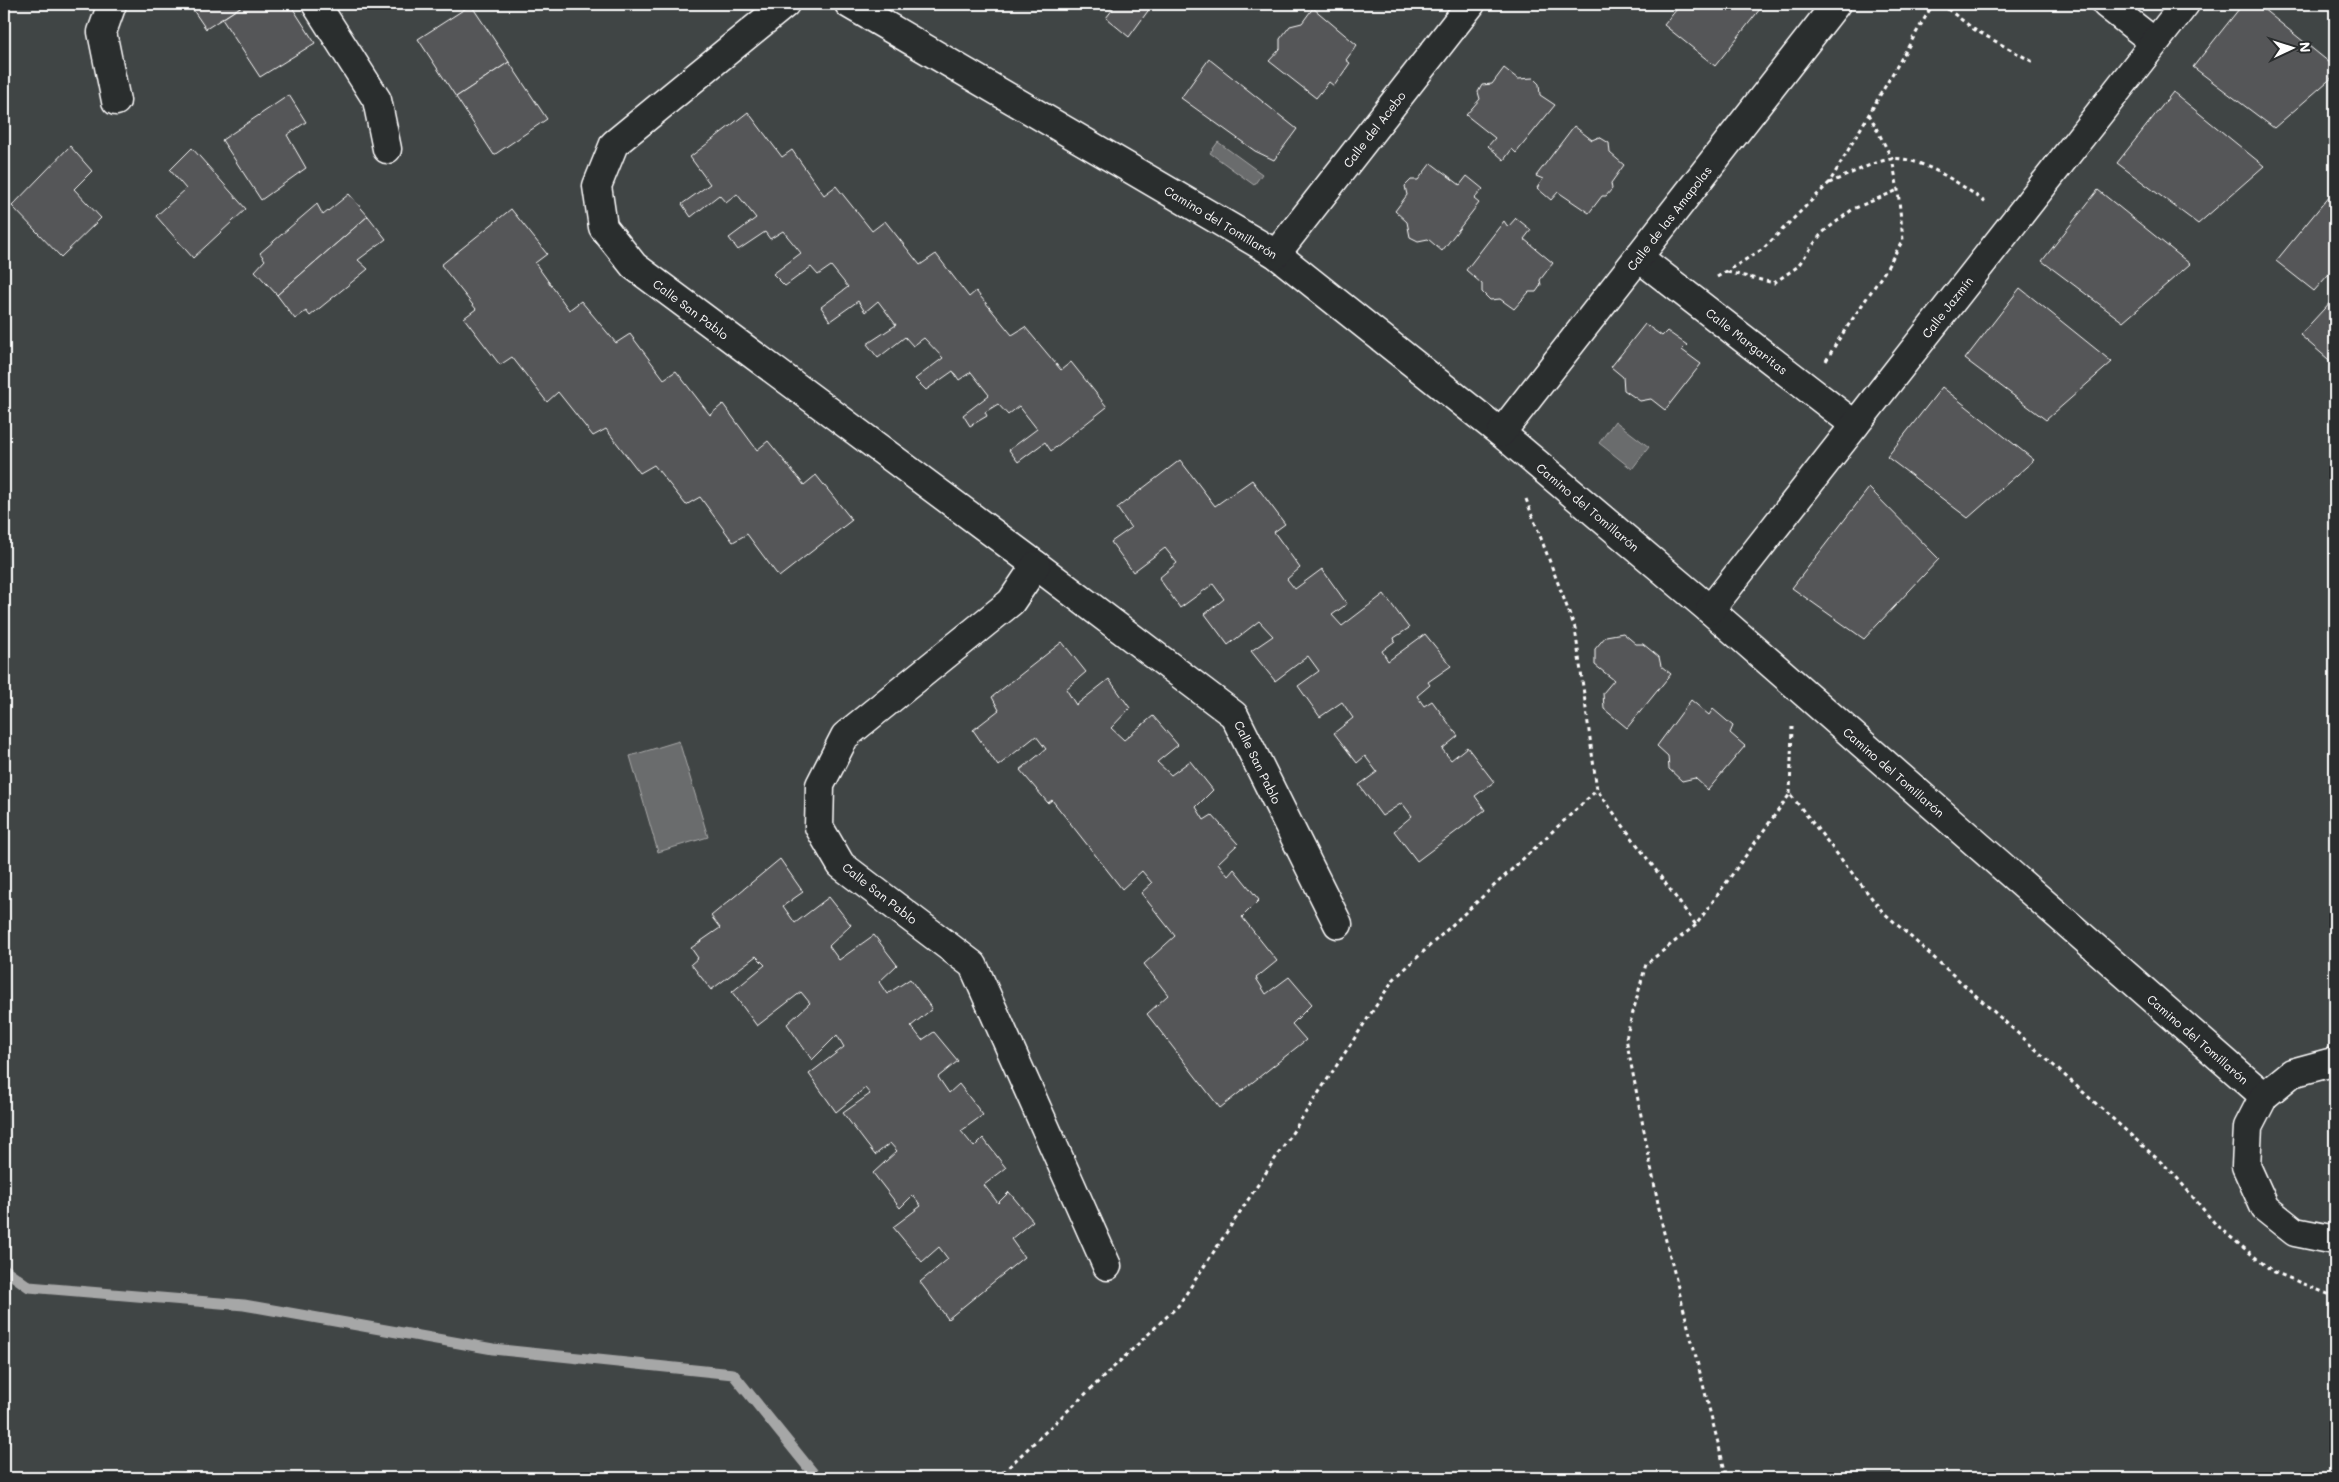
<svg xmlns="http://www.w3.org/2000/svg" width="2339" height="1482" viewBox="0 0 2339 1482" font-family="Mali,sans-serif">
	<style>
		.green { fill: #414445; stroke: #a0a2a2 }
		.water { fill: #6a6c6d; stroke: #a6a7a7 }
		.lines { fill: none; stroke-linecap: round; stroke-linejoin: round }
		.stream { stroke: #a6a7a7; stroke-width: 11 }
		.building { fill: #555758; stroke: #fff }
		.minor-casing { stroke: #fff; stroke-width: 31 }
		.path { stroke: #fff; stroke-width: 3; stroke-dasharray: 4 4; stroke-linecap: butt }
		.minor { stroke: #2a2d2e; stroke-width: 28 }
		.labels { text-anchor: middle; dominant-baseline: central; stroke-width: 5; stroke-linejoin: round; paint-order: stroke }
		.street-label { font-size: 12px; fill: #fff; stroke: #2a2d2e }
	</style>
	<rect width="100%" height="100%" fill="#2a2d2e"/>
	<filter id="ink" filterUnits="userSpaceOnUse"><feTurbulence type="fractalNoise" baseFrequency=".02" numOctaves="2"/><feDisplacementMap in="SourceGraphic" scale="10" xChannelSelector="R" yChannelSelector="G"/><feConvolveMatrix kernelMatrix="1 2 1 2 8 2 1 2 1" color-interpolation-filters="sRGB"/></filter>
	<g filter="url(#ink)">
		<!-- green -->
		<rect class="green" x="4" y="4" width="2331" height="1474"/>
		<!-- water -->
		<g class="water">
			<path d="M 1218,142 L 1262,174 L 1254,185 L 1210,153 Z"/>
			<path d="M 1615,421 L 1649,447 L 1632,469 L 1599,443 Z"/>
			<path d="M 679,741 L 708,837 L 658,852 L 630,756 Z"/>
		</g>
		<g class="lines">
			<!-- stream -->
			<path class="stream" d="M 4,1269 L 29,1287 L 244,1305 L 493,1349 L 733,1374 L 817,1478"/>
		</g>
		<!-- building -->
		<g class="building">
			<path d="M 189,4 L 245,4 L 206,29 Z"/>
			<path d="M 245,4 L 290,4 L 315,43 L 260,77 L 222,19 Z"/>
			<path d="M 1111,4 L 1153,4 L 1129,37 L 1106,18 L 1113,9 Z"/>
			<path d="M 1681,4 L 1764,4 L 1715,66 L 1664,25 Z"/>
			<path d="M 2243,4 L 2257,4 L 2335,67 L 2335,75 L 2274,128 L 2193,67 Z"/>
			<path d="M 471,5 L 509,62 L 456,97 L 418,39 Z"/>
			<path d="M 1313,8 L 1357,45 L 1346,60 L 1350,63 L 1334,86 L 1329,82 L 1316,98 L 1269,61 L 1280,49 L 1280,39 L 1290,26 L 1302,23 Z"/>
			<path d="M 1209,59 L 1297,129 L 1274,160 L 1255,151 L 1181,98 Z"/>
			<path d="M 509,62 L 547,119 L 494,155 L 456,97 Z"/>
			<path d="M 1504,68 L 1518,79 L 1533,78 L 1539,84 L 1540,95 L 1555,105 L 1516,153 L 1512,149 L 1504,160 L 1488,146 L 1495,138 L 1466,115 L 1480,99 L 1478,92 L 1482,85 L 1492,84 Z"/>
			<path d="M 2173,92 L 2264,166 L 2198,224 L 2117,163 Z"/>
			<path d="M 289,95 L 306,122 L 287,135 L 306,168 L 261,200 L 222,140 Z"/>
			<path d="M 748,112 L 782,157 L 792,150 L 824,195 L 836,186 L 872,231 L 885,221 L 920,265 L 936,254 L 969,297 L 976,291 L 1012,335 L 1025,327 L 1061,370 L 1071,362 L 1107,407 L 1051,451 L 1045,442 L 1018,462 L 1009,450 L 1037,429 L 1019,406 L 1008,415 L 998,404 L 985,412 L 987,416 L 970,426 L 963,415 L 989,395 L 971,372 L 959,380 L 953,371 L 926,390 L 915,379 L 943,358 L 924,338 L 913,346 L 905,337 L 878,358 L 867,344 L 896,325 L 878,301 L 865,312 L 858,301 L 830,321 L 821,307 L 848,287 L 831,266 L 818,275 L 811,267 L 785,286 L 773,274 L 801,253 L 783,231 L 770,239 L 765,232 L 738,250 L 729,238 L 756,218 L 737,194 L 726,203 L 719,195 L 691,217 L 682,204 L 710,184 L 690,157 Z"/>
			<path d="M 1574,126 L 1592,140 L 1599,137 L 1609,143 L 1610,153 L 1624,165 L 1611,183 L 1612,189 L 1606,196 L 1602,196 L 1589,213 L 1558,192 L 1551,200 L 1537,188 L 1543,179 L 1536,176 Z"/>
			<path d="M 70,146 L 92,171 L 74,189 L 101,218 L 61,257 L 12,206 Z"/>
			<path d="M 192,148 L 246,209 L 193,258 L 156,216 L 186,189 L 170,170 Z"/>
			<path d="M 1431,163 L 1460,185 L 1467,176 L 1483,189 L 1474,199 L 1479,203 L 1442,251 L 1428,239 L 1418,241 L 1410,237 L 1407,222 L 1395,211 L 1407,195 L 1405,186 L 1411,180 L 1418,180 Z"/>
			<path d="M 2335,189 L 2335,267 L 2314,291 L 2276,261 Z"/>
			<path d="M 2098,190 L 2190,264 L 2123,322 L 2042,261 Z"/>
			<path d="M 349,194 L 368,216 L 277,295 L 255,271 L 265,260 L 260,253 L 317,204 L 323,215 Z"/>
			<path d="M 511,209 L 547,254 L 535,263 L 569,310 L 581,301 L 616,343 L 630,334 L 664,379 L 676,371 L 710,415 L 723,404 L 757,450 L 768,441 L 804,485 L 816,475 L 852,520 L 779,577 L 747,534 L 733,542 L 700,497 L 686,505 L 654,465 L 640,473 L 606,429 L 593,436 L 558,392 L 547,402 L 512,357 L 500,365 L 464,318 L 476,309 L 441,265 Z"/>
			<path d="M 368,216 L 386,239 L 358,260 L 368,269 L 310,316 L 306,311 L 295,319 L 277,295 Z"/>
			<path d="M 1516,218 L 1531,230 L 1524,239 L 1553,263 L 1540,280 L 1541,285 L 1536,292 L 1529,292 L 1514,309 L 1500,299 L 1490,300 L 1482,292 L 1482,284 L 1466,270 L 1504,221 L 1508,227 Z"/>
			<path d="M 2020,288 L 2112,362 L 2046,420 L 1965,359 Z"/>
			<path d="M 2335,297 L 2335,365 L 2300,335 Z"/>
			<path d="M 1645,324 L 1662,336 L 1667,331 L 1687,345 L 1682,350 L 1701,364 L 1665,410 L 1651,399 L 1640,401 L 1624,390 L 1623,377 L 1611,367 Z"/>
			<path d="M 1942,387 L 2034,460 L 1968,518 L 1887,457 Z"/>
			<path d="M 1180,460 L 1215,506 L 1252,480 L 1285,524 L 1274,532 L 1300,568 L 1287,579 L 1295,589 L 1322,569 L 1347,604 L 1332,615 L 1342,626 L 1384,594 L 1409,628 L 1394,638 L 1395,641 L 1382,651 L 1388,661 L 1425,634 L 1451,666 L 1428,682 L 1430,685 L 1417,696 L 1424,706 L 1432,701 L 1458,736 L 1442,749 L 1451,760 L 1467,747 L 1494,782 L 1475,796 L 1485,810 L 1417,861 L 1394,831 L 1412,816 L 1402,803 L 1382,816 L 1359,785 L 1377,772 L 1365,756 L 1357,763 L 1334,733 L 1353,718 L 1342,702 L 1320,717 L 1298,686 L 1319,671 L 1308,656 L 1275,681 L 1251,651 L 1273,636 L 1259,621 L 1228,645 L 1205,614 L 1224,599 L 1213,584 L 1180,608 L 1159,578 L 1177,563 L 1165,548 L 1133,572 L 1111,542 L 1131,528 L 1117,508 Z"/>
			<path d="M 1869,488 L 1939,559 L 1864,639 L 1792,588 Z"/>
			<path d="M 1623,633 L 1636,644 L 1643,644 L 1659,657 L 1661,666 L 1671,674 L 1627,728 L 1604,709 L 1603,693 L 1614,680 L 1595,665 L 1595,649 L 1606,636 Z"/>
			<path d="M 1062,642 L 1086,672 L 1066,689 L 1076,705 L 1109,679 L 1130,708 L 1111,728 L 1124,740 L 1153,716 L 1178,745 L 1157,762 L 1171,775 L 1190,761 L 1213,790 L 1196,807 L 1204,820 L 1212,815 L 1238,844 L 1218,863 L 1228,876 L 1234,869 L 1259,900 L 1242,917 L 1277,961 L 1256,978 L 1266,994 L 1289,977 L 1312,1004 L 1292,1024 L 1306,1040 L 1220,1108 L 1147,1014 L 1168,995 L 1144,964 L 1175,936 L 1141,893 L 1152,883 L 1142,871 L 1122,889 L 1052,800 L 1048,803 L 1020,770 L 1046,749 L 1036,736 L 998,766 L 973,730 L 999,710 L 992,697 Z"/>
			<path d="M 1691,700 L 1709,715 L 1713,709 L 1733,726 L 1730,733 L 1745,746 L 1708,790 L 1695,778 L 1682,781 L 1669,769 L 1668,756 L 1657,746 Z"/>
			<path d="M 780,859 L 803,892 L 783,906 L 795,923 L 829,897 L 851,925 L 829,946 L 839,960 L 874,935 L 897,965 L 879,982 L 887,994 L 910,979 L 932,1009 L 911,1026 L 922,1040 L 934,1032 L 958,1061 L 938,1077 L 949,1093 L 959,1084 L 983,1115 L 961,1131 L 974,1147 L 983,1138 L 1006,1168 L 984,1185 L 998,1203 L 1009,1192 L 1033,1221 L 1011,1239 L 1024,1257 L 948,1319 L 920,1282 L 948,1259 L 939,1247 L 922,1262 L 893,1227 L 921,1206 L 913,1195 L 900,1208 L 873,1173 L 897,1151 L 890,1143 L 875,1155 L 843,1113 L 870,1094 L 865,1088 L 836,1112 L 809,1074 L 844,1047 L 837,1035 L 812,1060 L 787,1024 L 810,1003 L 801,992 L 757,1026 L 732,992 L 765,965 L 756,956 L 711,990 L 691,964 L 698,958 L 691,948 L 720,928 L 711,916 Z"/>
		</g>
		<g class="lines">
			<!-- minor casing -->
			<g class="minor-casing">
				<g id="minor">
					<path d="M 112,4 L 102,32 L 116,101"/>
					<path d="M 316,4 L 377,100 L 387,149"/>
					<path d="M 785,4 L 614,144 L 597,186 L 603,227 L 634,266 L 1036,565 L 1234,715 L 1338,924"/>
					<path d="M 849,4 L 1276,254 L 1501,433 L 1710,610 L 2264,1096"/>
					<path d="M 2106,4 L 2154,42"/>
					<path d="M 1276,254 L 1471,4"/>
					<path d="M 1638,257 L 1855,425"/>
					<path d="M 1501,433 L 1836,4"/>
					<path d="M 1036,565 L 1011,602 L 845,736 L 820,785 L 819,827 L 841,865 L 973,965 L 1107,1266"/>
					<path d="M 1710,610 L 2185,4"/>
					<path d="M 2335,1064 L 2329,1063 L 2292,1073 L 2264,1096 L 2248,1127 L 2246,1166 L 2265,1208 L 2295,1232 L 2335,1240"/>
				</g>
			</g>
			<!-- path -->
			<g class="path">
				<path d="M 1941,4 L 1975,30 L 2035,63"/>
				<path d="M 1829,183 C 1849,175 1870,163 1890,159 C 1917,154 1966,187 1986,203"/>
				<path d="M 1727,272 L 1774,283 L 1797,267 L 1822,233 L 1853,209 L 1898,190"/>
				<path d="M 1717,277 L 1763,249 L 1829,183 L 1933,4"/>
				<path d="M 1826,361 L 1837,342 L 1885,271 L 1903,240 L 1898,190 L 1892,159 L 1869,114"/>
				<path d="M 1526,499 L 1575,628 L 1597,790 L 1696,925 L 1790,794 L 1882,911 L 2173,1173 L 2217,1226 L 2272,1271 L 2335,1297"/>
				<path d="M 1790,794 L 1792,727"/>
				<path d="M 1696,925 L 1646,964 L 1626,1038 L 1663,1229 L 1727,1478"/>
				<path d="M 997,1478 L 1178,1306 L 1393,980 L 1597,790"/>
			</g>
			<!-- minor -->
			<use href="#minor" class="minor"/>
		</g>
	</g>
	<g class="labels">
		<!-- street labels -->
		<g class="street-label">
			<text transform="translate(1374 129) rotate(-52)">Calle del Acebo</text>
			<text transform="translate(1669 218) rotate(-52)">Calle de las Amapolas</text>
			<text transform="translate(1221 222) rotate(31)">Camino del Tomillarón</text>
			<text transform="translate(1947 307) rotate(-52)">Calle Jazmín</text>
			<text transform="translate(691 309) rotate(37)">Calle San Pablo</text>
			<text transform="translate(1747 341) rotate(38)">Calle Margaritas</text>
			<text transform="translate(1588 507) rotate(40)">Camino del Tomillarón</text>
			<text transform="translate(1258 762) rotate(64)">Calle San Pablo</text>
			<text transform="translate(1894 772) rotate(41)">Camino del Tomillarón</text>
			<text transform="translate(880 893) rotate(38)">Calle San Pablo</text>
			<text transform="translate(2198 1039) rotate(41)">Camino del Tomillarón</text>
		</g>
	</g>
	<!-- margin -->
	<rect width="2339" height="1482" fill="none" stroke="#2a2d2e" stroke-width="20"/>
	<rect x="10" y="10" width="2319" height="1462" fill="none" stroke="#fff" stroke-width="2" filter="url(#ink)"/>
	<!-- north arrow -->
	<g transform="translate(2292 48) rotate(86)" stroke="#2a2d2e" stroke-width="4" paint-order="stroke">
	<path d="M0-4L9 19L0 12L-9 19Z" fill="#ffffff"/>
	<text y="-8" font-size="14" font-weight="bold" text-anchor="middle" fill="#ffffff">N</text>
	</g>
</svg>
